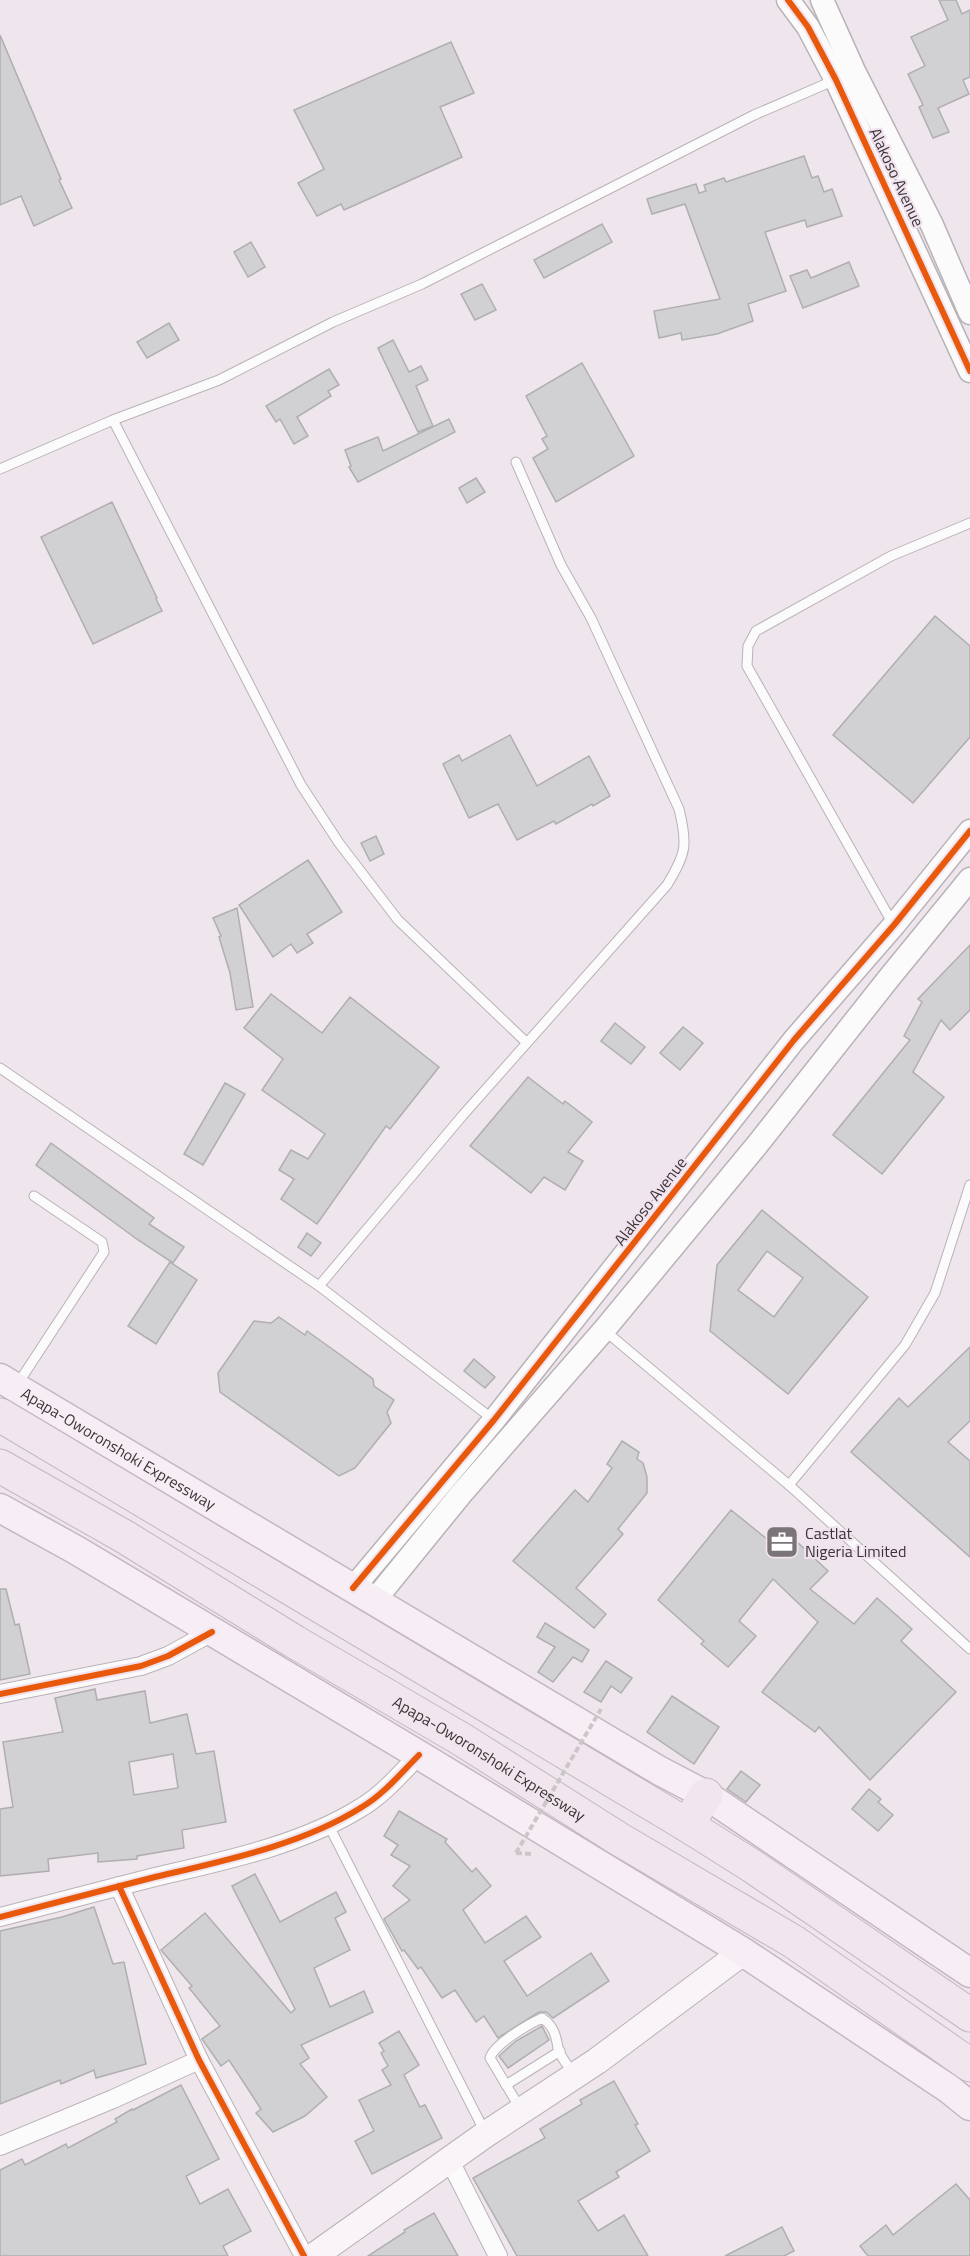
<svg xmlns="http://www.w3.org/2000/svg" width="970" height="2256" viewBox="0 0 970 2256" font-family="'Titillium Web',sans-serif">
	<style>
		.building { fill: #d1d1d3; stroke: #afaeb0; stroke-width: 1.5; fill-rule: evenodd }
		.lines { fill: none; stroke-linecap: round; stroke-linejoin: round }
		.service-casing { stroke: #b9b2b7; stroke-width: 11 }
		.minor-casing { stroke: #b9b2b7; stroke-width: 20 }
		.tertiary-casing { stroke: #b9b2b7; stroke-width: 25 }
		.secondary-casing { stroke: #b9b2b7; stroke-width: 28 }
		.primary-casing { stroke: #c4b7c2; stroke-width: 31 }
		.motorway-casing { stroke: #c4b7c2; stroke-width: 35 }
		.path { stroke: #cbc7c9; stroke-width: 4; stroke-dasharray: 6 3; stroke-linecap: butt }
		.service { stroke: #fcfbfc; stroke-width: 9 }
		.minor { stroke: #fcfbfc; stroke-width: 18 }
		.tertiary { stroke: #fcfbfc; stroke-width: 22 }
		.secondary { stroke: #f9f4f8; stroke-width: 26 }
		.primary { stroke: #f6eef4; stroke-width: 28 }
		.motorway { stroke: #f1e5ee; stroke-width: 33 }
		.path-bridge { stroke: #cbc7c9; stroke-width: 4; stroke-dasharray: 6 3; stroke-linecap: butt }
		.cycleway-casing { stroke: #f1e3ee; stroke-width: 10 }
		.cycleway { stroke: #e8590c; stroke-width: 6 }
		.labels { text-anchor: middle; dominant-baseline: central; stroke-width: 4.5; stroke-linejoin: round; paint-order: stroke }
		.street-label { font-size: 16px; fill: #3b3539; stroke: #f1e3ee }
		.poi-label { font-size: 16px; fill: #3b3539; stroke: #f1e3ee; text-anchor: start }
	</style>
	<rect width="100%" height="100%" fill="#eee6ec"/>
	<!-- building -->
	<g class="building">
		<path d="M 939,0 L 956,0 L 962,14 L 970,10 L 970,77 L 963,80 L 969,94 L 938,108 L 949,132 L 933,138 L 919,107 L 923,105 L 908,74 L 925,66 L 911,37 L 948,20 Z"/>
		<path d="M 0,35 L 61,179 L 59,180 L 72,208 L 34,226 L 21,196 L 0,205 Z"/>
		<path d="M 451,42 L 474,93 L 440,107 L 462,157 L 344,210 L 341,204 L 317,216 L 298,183 L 324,169 L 294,110 Z"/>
		<path d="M 804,156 L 812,178 L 818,176 L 824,192 L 832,189 L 842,216 L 807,227 L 805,220 L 765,232 L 786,291 L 748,304 L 753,321 L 717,334 L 682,340 L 681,333 L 659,338 L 654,311 L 720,299 L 685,204 L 652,214 L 647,199 L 696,184 L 699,193 L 706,191 L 704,185 L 724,178 L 726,182 Z"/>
		<path d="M 602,224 L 612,242 L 544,278 L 534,260 Z"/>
		<path d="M 251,242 L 265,267 L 248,277 L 234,252 Z"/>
		<path d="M 849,262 L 859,286 L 803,308 L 790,276 L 807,270 L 811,278 Z"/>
		<path d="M 482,284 L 496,310 L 475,320 L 461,294 Z"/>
		<path d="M 169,323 L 179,340 L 147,358 L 137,342 Z"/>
		<path d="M 393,340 L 409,372 L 421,366 L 428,380 L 416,386 L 433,426 L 418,432 L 378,348 Z"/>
		<path d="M 582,363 L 634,456 L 556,502 L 533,458 L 548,449 L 542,439 L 547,436 L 526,396 Z"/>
		<path d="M 329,369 L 339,385 L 328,391 L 331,396 L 297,417 L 308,436 L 294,444 L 280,419 L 276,422 L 266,406 Z"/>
		<path d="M 449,419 L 455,432 L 358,482 L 349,467 L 351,466 L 345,450 L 378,437 L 383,451 Z"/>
		<path d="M 476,478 L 485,492 L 467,503 L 459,488 Z"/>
		<path d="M 112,502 L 157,598 L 156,599 L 162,611 L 93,644 L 41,537 Z"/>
		<path d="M 935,616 L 970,646 L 970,737 L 913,803 L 833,735 Z"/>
		<path d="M 510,735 L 537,786 L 589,756 L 610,796 L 593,806 L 592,804 L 556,824 L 554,821 L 517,840 L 498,804 L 469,818 L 443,764 L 459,755 L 462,761 Z"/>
		<path d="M 376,836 L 384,854 L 370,861 L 361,843 Z"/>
		<path d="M 308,860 L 342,912 L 307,934 L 313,943 L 297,953 L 291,944 L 273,957 L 239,905 Z"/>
		<path d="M 237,908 L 253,1007 L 236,1010 L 230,973 L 219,937 L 221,936 L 213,918 Z"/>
		<path d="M 970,945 L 970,1010 L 950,1030 L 941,1020 L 913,1072 L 944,1097 L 882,1174 L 833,1135 L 910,1040 L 904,1036 L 922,1002 L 918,999 Z"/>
		<path d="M 271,994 L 322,1033 L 350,997 L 439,1067 L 390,1129 L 386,1126 L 317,1224 L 281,1199 L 294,1179 L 279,1170 L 291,1150 L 308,1159 L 325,1134 L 262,1090 L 283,1059 L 244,1028 Z"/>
		<path d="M 615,1023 L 645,1047 L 631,1064 L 601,1041 Z"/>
		<path d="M 683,1027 L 703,1043 L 680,1070 L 660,1053 Z"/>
		<path d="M 528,1077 L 563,1104 L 565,1101 L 592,1122 L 568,1152 L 583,1161 L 565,1190 L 544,1177 L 531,1193 L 470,1146 Z"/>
		<path d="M 225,1083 L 245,1094 L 203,1165 L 184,1154 Z"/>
		<path d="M 51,1143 L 154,1218 L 149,1224 L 184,1247 L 173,1263 L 138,1240 L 36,1165 Z"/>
		<path d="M 762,1210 L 868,1297 L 788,1394 L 710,1331 L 717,1265 ZM 767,1251 L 803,1278 L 774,1317 L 738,1290 Z"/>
		<path d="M 307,1233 L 321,1243 L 311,1256 L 298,1247 Z"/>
		<path d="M 170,1262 L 197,1280 L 156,1344 L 128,1326 Z"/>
		<path d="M 279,1317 L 305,1335 L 307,1331 L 342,1356 L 373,1379 L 374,1386 L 394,1400 L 387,1412 L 391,1423 L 355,1468 L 339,1476 L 220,1392 L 218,1373 L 254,1321 L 271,1323 Z"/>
		<path d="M 970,1347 L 970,1421 L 948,1442 L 970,1461 L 970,1557 L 851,1452 L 899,1398 L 908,1407 Z"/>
		<path d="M 474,1359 L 495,1377 L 485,1388 L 464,1371 Z"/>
		<path d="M 622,1441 L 639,1452 L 637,1459 L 643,1463 L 647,1477 L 647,1493 L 618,1529 L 623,1534 L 576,1588 L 606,1614 L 594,1628 L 513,1561 L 575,1490 L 588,1502 L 612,1468 L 607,1464 Z"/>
		<path d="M 731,1510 L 783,1552 L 795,1540 L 828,1571 L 810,1589 L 854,1624 L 877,1598 L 912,1629 L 901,1641 L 956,1692 L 870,1780 L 819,1727 L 815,1732 L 762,1692 L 818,1622 L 773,1579 L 739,1621 L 756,1636 L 728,1667 L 701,1644 L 704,1641 L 658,1600 Z"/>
		<path d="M 0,1589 L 6,1589 L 15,1625 L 19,1624 L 30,1674 L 0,1680 Z"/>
		<path d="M 545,1623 L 589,1650 L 582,1662 L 573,1657 L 553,1682 L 538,1672 L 555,1647 L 537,1637 Z"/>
		<path d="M 606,1661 L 632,1678 L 621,1693 L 611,1686 L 601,1702 L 584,1692 Z"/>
		<path d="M 95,1689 L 97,1700 L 145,1691 L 150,1723 L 187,1714 L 196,1754 L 214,1751 L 226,1822 L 182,1830 L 184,1848 L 137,1856 L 137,1859 L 98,1862 L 98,1853 L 48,1859 L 49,1871 L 0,1876 L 0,1809 L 13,1807 L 3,1742 L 63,1732 L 55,1698 ZM 173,1754 L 178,1788 L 134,1795 L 129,1762 Z"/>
		<path d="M 672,1696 L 719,1727 L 694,1764 L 647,1732 Z"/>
		<path d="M 741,1771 L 760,1785 L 746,1802 L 727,1789 Z"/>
		<path d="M 869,1789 L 881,1799 L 878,1802 L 893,1815 L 878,1831 L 852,1809 Z"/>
		<path d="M 399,1811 L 447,1839 L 445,1842 L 472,1872 L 476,1868 L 491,1886 L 463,1910 L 485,1943 L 526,1916 L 541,1937 L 504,1961 L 527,1996 L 591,1953 L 609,1981 L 553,2018 L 546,2012 L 539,2012 L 498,2038 L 484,2016 L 476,2022 L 455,1990 L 442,1998 L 421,1967 L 418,1969 L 404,1950 L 402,1951 L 384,1919 L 410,1900 L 393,1886 L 410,1866 L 391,1855 L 398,1845 L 384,1836 Z"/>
		<path d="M 255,1874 L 280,1922 L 336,1892 L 346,1912 L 335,1918 L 350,1950 L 314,1968 L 330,2007 L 364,1991 L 373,2012 L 301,2045 L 309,2058 L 300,2064 L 327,2097 L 305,2116 L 273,2132 L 256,2113 L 261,2109 L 229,2060 L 221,2066 L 202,2039 L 220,2026 L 189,1988 L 192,1986 L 161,1950 L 205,1913 L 291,2013 L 295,2009 L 232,1886 Z"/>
		<path d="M 94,1907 L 113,1964 L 124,1962 L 146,2064 L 96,2078 L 94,2070 L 61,2084 L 60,2080 L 0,2104 L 0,1931 L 62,1917 Z"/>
		<path d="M 542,2026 L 549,2040 L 508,2068 L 499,2056 L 516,2041 Z"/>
		<path d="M 399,2031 L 419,2065 L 404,2075 L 420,2107 L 425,2105 L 442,2138 L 372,2174 L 355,2141 L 374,2131 L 359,2100 L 391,2085 L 382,2070 L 388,2066 L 381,2053 L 384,2051 L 379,2043 Z"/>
		<path d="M 614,2081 L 638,2124 L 635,2125 L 650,2151 L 616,2172 L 619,2177 L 578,2201 L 598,2231 L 624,2215 L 648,2256 L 517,2256 L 473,2178 L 545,2138 L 540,2129 L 582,2104 L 580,2100 Z"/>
		<path d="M 181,2085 L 219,2159 L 186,2176 L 200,2204 L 228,2189 L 251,2231 L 223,2246 L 228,2256 L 0,2256 L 0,2170 L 22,2159 L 25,2165 L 66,2144 L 68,2148 L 117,2122 L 115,2119 L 132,2109 L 133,2110 Z"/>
		<path d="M 956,2184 L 970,2200 L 970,2256 L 868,2256 L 860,2246 L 886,2225 L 893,2235 Z"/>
		<path d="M 434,2213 L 458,2256 L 368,2256 L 405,2232 L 404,2230 Z"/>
		<path d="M 782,2227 L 794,2251 L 784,2256 L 725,2256 Z"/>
	</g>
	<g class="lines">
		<!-- service casing -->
		<g class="service-casing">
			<g id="service">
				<path d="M 113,420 L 301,785 L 339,843 L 398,920 L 526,1042"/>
				<path d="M 0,469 L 113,420 L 219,380 L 333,322 L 422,284 L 754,115 L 835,80"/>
				<path d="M 893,924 L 747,666 L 748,646 L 756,631 L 891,556 L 970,523"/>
				<path d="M 0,1068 L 319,1286 L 494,1420"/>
				<path d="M 319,1286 L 463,1115 L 667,885 C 686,853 688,846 679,809 L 591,618 L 561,565 L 516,462"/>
				<path d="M 604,1330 L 789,1485 L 970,1649"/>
				<path d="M 17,1385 L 104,1252 L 102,1242 L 34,1196"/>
				<path d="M 789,1485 L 905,1345 L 935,1293 L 970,1185"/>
				<path d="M 329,1826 L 486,2134"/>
				<path d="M 506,2085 L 560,2051"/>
				<path d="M 520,2108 L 490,2058 C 494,2044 529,2024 542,2018 C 554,2026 556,2036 558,2048 C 560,2057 569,2067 574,2074"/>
			</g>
		</g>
		<!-- minor casing -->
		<g class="minor-casing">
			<g id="minor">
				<path d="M 0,1694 L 141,1666 L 168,1656 L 212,1632"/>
				<path d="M 119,1886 L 199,2060 L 304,2256"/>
				<path d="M 0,1917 C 52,1904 103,1890 155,1877 C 223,1861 302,1845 362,1807 C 384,1794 401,1773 419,1755"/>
				<path d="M 0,2146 L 113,2099 L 199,2060"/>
				<path d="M 450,2161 L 498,2256"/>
			</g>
		</g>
		<!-- tertiary casing -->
		<g class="tertiary-casing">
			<g id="tertiary">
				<path d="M 788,0 L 808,27 L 836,80 L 970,371"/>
				<path d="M 822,0 L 854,71 L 932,225 L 970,313"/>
				<path d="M 353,1588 L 494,1420 L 794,1040 L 894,925 L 970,831"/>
				<path d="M 374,1601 L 461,1494 L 604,1330 L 757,1145 L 889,978 L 970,879"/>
			</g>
		</g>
		<!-- secondary casing -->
		<g class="secondary-casing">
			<path id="secondary" d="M 314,2256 L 486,2134 L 597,2061 L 743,1952"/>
		</g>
		<!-- primary casing -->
		<g class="primary-casing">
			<g id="primary">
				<path id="s1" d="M 0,1378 L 660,1771 L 706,1795 L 970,1973"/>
				<path d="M 0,1508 L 76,1550 L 419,1755 L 743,1952 L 949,2089 L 970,2106"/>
			</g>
		</g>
		<!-- motorway casing -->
		<g class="motorway-casing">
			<g id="motorway">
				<path d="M 0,1415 L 687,1825 L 752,1866 L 970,2015"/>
				<path id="s2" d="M 0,1466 L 125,1537 L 295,1642 L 461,1739 L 619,1839 L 794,1942 L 970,2065"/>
				<path d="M 687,1825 L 706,1795"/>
			</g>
		</g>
		<!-- path -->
		<path class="path" d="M 516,1853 L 533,1854"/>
		<!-- service -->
		<use href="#service" class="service"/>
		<!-- minor -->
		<use href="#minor" class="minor"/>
		<!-- tertiary -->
		<use href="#tertiary" class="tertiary"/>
		<!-- secondary -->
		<use href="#secondary" class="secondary"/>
		<!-- primary -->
		<use href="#primary" class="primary"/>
		<!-- motorway -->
		<use href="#motorway" class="motorway"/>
		<!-- path-bridge -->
		<path class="path-bridge" d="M 516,1853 L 601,1709"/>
		<!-- cycleway casing -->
		<g class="cycleway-casing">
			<g id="cycleway">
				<path d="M 788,0 L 808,27 L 836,80 L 970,371"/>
				<path d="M 353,1588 L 494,1420 L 794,1040 L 894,925 L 970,831"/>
				<path d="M 0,1694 L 141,1666 L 168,1656 L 212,1632"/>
				<path d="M 119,1886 L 199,2060 L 304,2256"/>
				<path d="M 0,1917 C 52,1904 103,1890 155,1877 C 223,1861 302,1845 362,1807 C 384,1794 401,1773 419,1755"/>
			</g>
		</g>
		<!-- cycleway -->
		<use href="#cycleway" class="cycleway"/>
	</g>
	<!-- icons -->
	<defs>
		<g id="office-square" transform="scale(1.725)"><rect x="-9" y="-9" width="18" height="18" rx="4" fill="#7a7378" stroke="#f1e3ee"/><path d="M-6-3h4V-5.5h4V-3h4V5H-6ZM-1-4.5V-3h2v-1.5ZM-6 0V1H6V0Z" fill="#fff"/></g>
	</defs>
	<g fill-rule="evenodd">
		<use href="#office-square" x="782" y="1542"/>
	</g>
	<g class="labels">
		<!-- street labels -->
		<g class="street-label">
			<text transform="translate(897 177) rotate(65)">Alakoso Avenue</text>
			<text transform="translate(650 1201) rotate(-52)">Alakoso Avenue</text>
			<text stroke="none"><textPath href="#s1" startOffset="138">Apapa-Oworonshoki Expressway</textPath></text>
			<text stroke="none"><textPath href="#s2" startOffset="570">Apapa-Oworonshoki Expressway</textPath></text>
		</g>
		<!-- poi labels -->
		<g class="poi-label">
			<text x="805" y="1533">Castlat<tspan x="805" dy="18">Nigeria Limited</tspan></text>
		</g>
	</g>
</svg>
